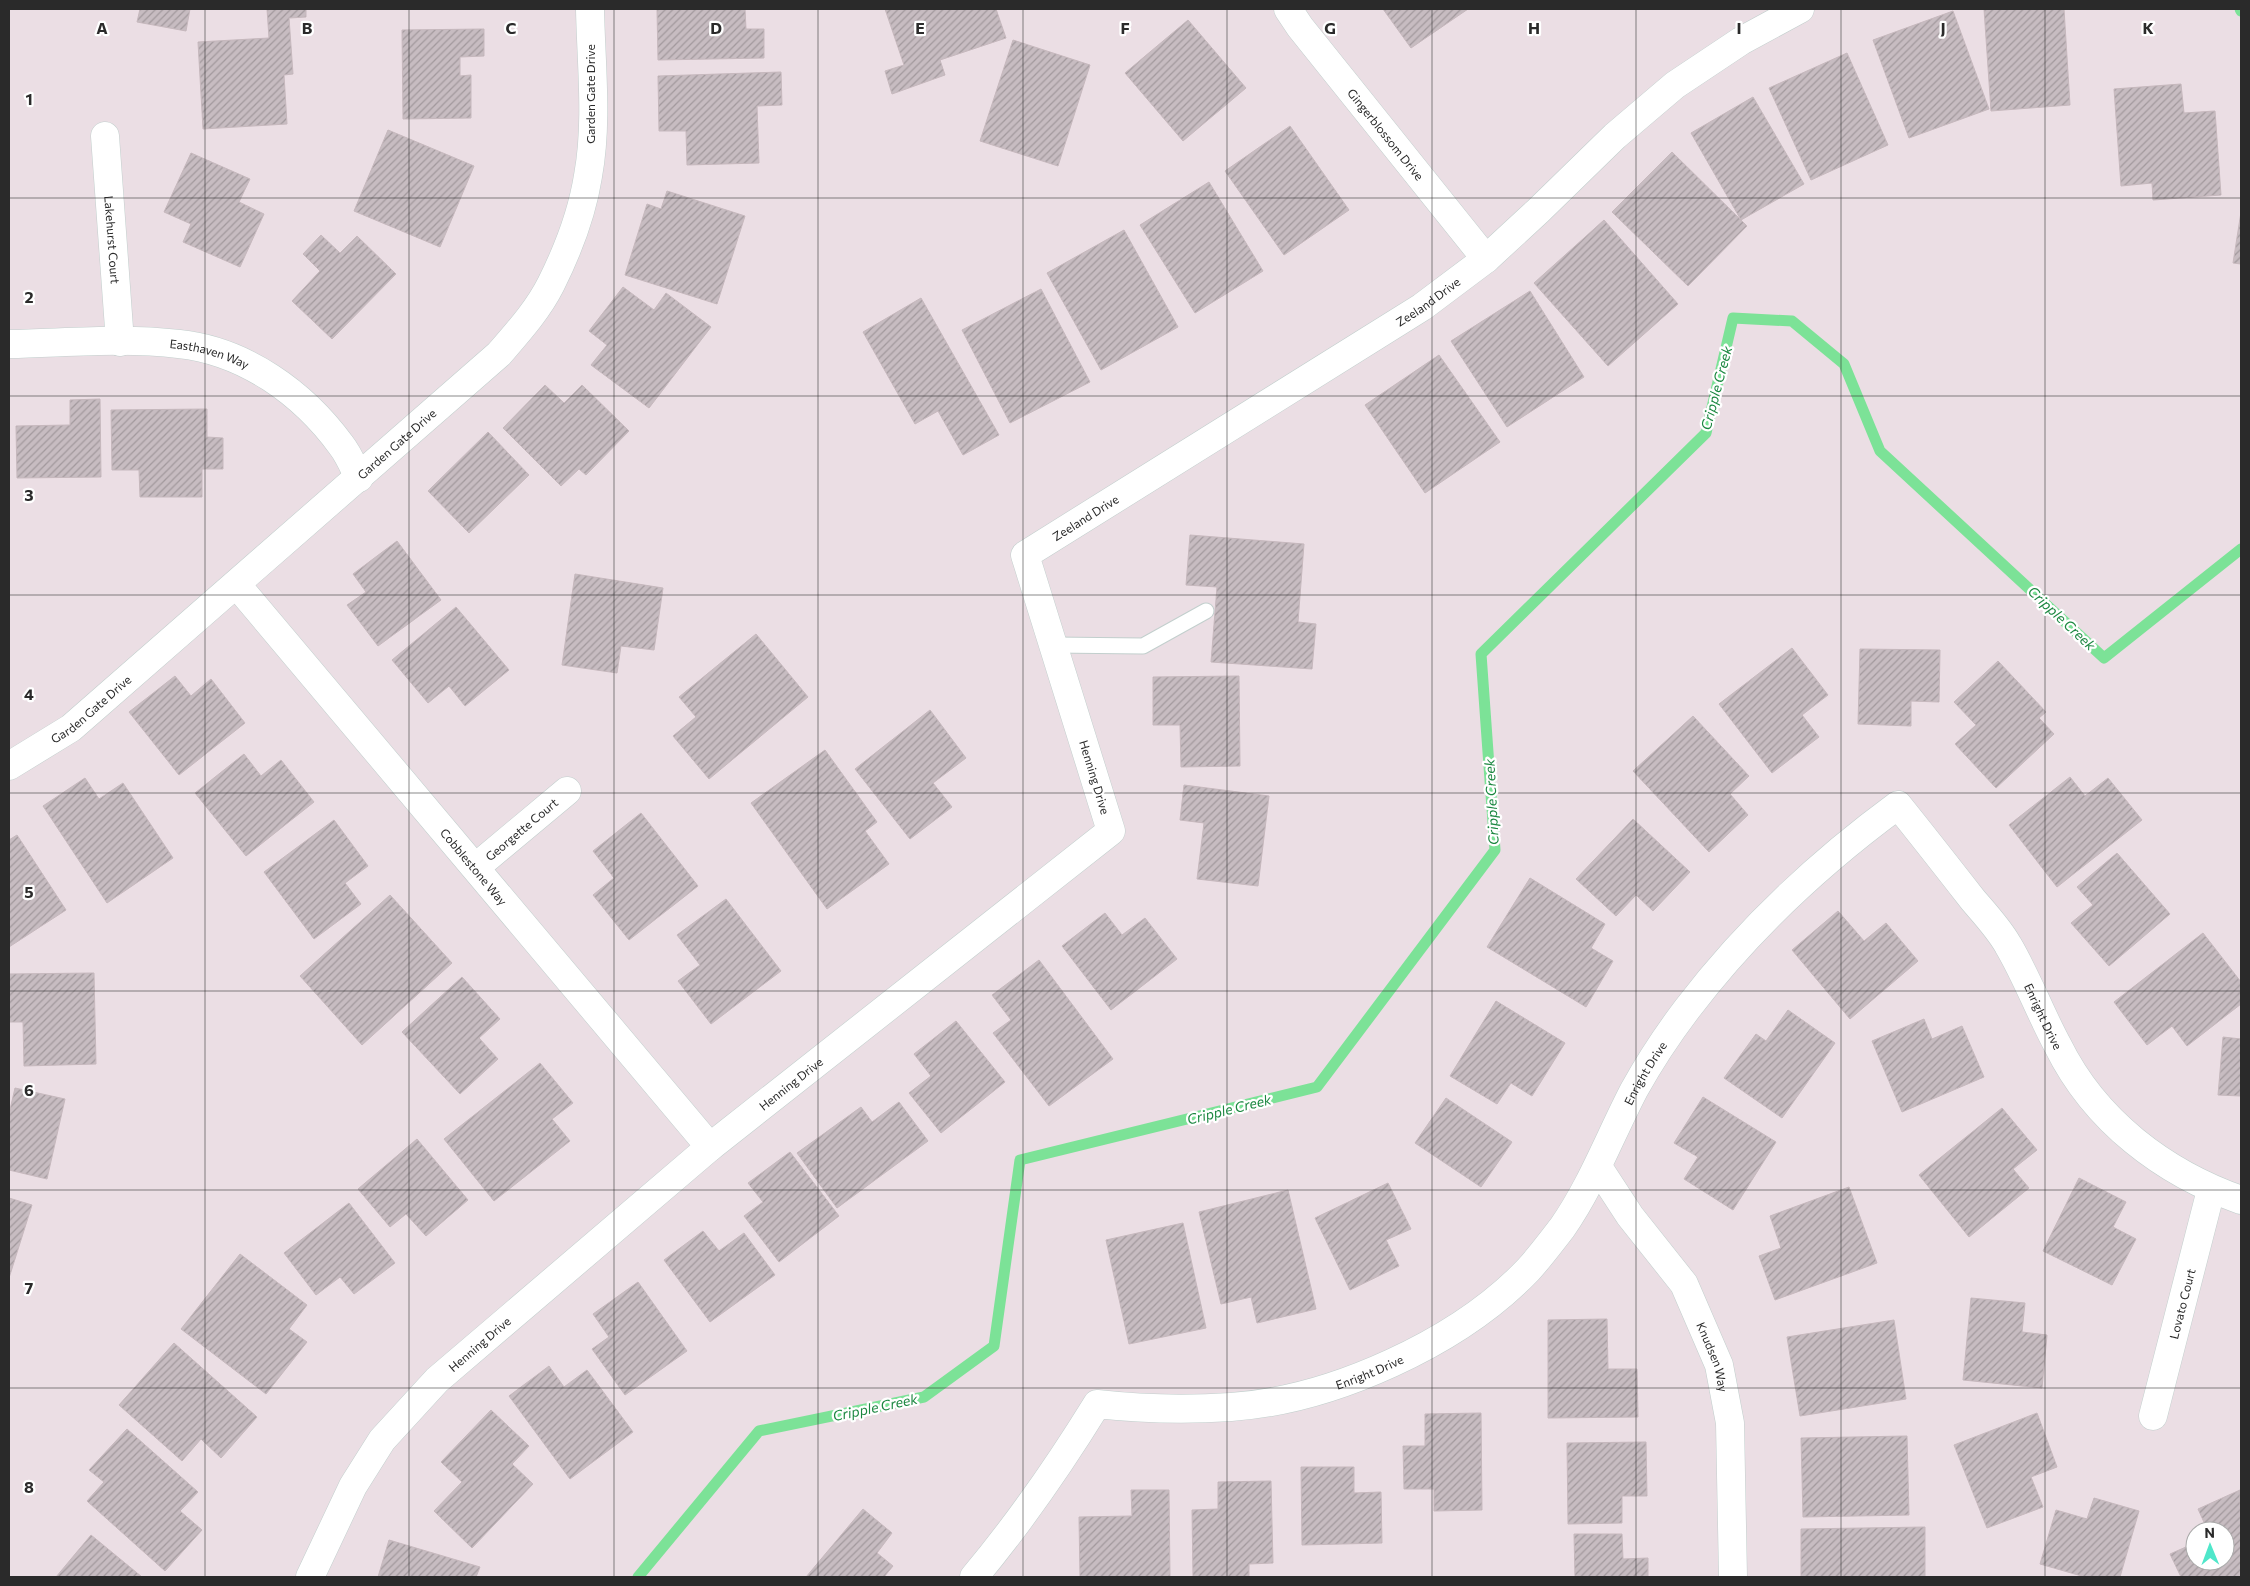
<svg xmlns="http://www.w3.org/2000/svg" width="2250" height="1586" viewBox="0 0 2250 1586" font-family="Commissioner,sans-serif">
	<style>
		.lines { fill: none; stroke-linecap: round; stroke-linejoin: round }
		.stream { stroke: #7ce297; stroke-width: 11 }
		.building { fill: url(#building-hatch); stroke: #c6b8bd }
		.lane-casing { stroke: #c2cfcd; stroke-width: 17 }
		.street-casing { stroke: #c2cfcd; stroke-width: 29 }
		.lane { stroke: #fff; stroke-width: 15 }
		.street { stroke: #fff; stroke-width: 28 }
		.grid { fill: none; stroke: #2a2a2a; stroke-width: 1; stroke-opacity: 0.55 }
		.labels { text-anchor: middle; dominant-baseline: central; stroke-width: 4.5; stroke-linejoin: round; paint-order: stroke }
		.street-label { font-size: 12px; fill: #2a2a2a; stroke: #fff }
		.water-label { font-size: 14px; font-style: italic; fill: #1b8740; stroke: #fff }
		.grid-label { font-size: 16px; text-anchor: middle; font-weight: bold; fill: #2a2a2a; stroke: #fff; stroke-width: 4.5; stroke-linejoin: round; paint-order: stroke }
	</style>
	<defs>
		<pattern id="building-hatch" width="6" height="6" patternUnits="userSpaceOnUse" patternTransform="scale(1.25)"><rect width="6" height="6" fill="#c7bcc1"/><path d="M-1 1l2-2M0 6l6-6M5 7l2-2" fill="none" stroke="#a2999d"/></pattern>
	</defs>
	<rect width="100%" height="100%" fill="#ebdee4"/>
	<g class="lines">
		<!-- stream -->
		<g class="stream">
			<path d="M 2240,9 L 2241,11"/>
			<path d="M 638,1577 L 759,1431 L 924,1397 L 994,1346 L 1020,1160 L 1317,1087 L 1495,850 L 1481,654 L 1706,433 L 1733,318 L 1792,321 L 1844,364 L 1880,451 L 2104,658 L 2241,549"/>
		</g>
	</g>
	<!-- building -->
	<g class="building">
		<path d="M 140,9 L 190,9 L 186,31 L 137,22 Z"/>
		<path d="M 267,9 L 306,9 L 306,17 L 289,18 L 293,74 L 284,75 L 287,124 L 203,129 L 198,42 L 269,38 Z"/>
		<path d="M 657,9 L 745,9 L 746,29 L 764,29 L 764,58 L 658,60 Z"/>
		<path d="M 885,9 L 996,9 L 1006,38 L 940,60 L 945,75 L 892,94 L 885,71 L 904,65 Z"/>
		<path d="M 1383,9 L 1468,9 L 1411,48 Z"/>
		<path d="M 1984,9 L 2064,9 L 2070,105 L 1991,111 Z"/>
		<path d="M 1953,11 L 1989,109 L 1909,138 L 1873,40 Z"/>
		<path d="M 1188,20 L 1246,88 L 1183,141 L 1125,73 Z"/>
		<path d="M 484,29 L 484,56 L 460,57 L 460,76 L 471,75 L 471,118 L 403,119 L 402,30 Z"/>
		<path d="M 1013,40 L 1090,65 L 1058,166 L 980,141 Z"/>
		<path d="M 1847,53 L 1888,145 L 1811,180 L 1769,88 Z"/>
		<path d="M 781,72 L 782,105 L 757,106 L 759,163 L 687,165 L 686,131 L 659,131 L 658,76 Z"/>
		<path d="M 2181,84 L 2184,113 L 2215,111 L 2221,195 L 2153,200 L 2152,183 L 2121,186 L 2114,89 Z"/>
		<path d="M 1753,97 L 1804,184 L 1741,220 L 1691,133 Z"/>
		<path d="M 1290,126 L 1349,210 L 1284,255 L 1225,171 Z"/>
		<path d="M 388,130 L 474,166 L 440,247 L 354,211 Z"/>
		<path d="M 1672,152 L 1747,226 L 1688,286 L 1612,212 Z"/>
		<path d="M 191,153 L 250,179 L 239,202 L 264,214 L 240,267 L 183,242 L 191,224 L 164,212 Z"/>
		<path d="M 1209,182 L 1263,271 L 1195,313 L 1140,225 Z"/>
		<path d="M 667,191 L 745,216 L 717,304 L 625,275 L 647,204 L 661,209 Z"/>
		<path d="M 2241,212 L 2241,264 L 2233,263 Z"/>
		<path d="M 1604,220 L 1678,304 L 1608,366 L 1534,283 Z"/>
		<path d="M 1124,230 L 1178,327 L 1101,370 L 1047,273 Z"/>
		<path d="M 321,235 L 340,253 L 357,236 L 396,274 L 332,339 L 292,301 L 320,271 L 303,254 Z"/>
		<path d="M 623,287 L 654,310 L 666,293 L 711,327 L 649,408 L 591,365 L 607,345 L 589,331 Z"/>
		<path d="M 1041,289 L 1090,382 L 1010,423 L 962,330 Z"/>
		<path d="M 1530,291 L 1584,377 L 1507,427 L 1451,341 Z"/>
		<path d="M 921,298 L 999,435 L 963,455 L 938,411 L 915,424 L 863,332 Z"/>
		<path d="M 1439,355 L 1500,442 L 1425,493 L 1365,405 Z"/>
		<path d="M 545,385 L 564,403 L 582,385 L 629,431 L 586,475 L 579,469 L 561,486 L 503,428 Z"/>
		<path d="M 100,399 L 101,477 L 17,478 L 16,426 L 70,425 L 70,400 Z"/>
		<path d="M 207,409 L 207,437 L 223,438 L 223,469 L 202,469 L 202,497 L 140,497 L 139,470 L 112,470 L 111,410 Z"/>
		<path d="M 488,432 L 529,475 L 469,533 L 428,491 Z"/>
		<path d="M 1190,535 L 1304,544 L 1298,622 L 1316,624 L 1312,669 L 1211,662 L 1217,587 L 1186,585 Z"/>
		<path d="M 397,541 L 441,600 L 378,646 L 347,605 L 366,592 L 353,574 Z"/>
		<path d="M 575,574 L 663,588 L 654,650 L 621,646 L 617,673 L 562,665 Z"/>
		<path d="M 456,607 L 509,670 L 465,706 L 449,686 L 428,703 L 392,660 Z"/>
		<path d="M 756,634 L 808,697 L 709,779 L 673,736 L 696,717 L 679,697 Z"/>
		<path d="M 1792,648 L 1828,695 L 1802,715 L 1819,737 L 1772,773 L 1719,704 Z"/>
		<path d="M 1860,649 L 1940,650 L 1939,702 L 1911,701 L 1911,726 L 1858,724 Z"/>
		<path d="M 1998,661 L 2046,712 L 2039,718 L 2054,734 L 1996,788 L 1955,744 L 1976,725 L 1954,702 Z"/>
		<path d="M 175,676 L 191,696 L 211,679 L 245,723 L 179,775 L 129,712 Z"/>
		<path d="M 1239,676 L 1240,766 L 1181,767 L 1180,725 L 1153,725 L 1153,677 Z"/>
		<path d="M 930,710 L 966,758 L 933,783 L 952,807 L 910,839 L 855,769 Z"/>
		<path d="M 1693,716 L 1749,776 L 1730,794 L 1748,815 L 1709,852 L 1633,771 Z"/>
		<path d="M 825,750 L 877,822 L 865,831 L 889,864 L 827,909 L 751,803 Z"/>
		<path d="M 244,754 L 261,776 L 281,760 L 314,802 L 246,856 L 195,793 Z"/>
		<path d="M 2070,777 L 2085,796 L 2108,778 L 2142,820 L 2057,887 L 2009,825 Z"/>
		<path d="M 85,778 L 99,799 L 123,783 L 173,858 L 107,903 L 43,806 Z"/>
		<path d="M 1184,785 L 1269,796 L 1258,886 L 1197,879 L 1204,823 L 1180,820 Z"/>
		<path d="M 641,813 L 698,886 L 629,940 L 593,895 L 614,878 L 593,851 Z"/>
		<path d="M 1633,819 L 1690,872 L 1653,911 L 1636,895 L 1616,916 L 1576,879 Z"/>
		<path d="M 334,820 L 368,866 L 345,883 L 361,904 L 314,939 L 264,872 Z"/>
		<path d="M 17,835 L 66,910 L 9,947 L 9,840 Z"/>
		<path d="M 2117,853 L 2170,914 L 2109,966 L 2071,923 L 2093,905 L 2077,887 Z"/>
		<path d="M 1530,878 L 1605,924 L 1591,948 L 1613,961 L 1586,1007 L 1487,947 Z"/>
		<path d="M 390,895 L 452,963 L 362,1045 L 300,976 Z"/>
		<path d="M 726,899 L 781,971 L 711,1024 L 678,981 L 700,965 L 677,935 Z"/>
		<path d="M 1838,911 L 1864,941 L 1886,923 L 1918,961 L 1850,1019 L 1792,950 Z"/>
		<path d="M 1105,913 L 1122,935 L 1145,918 L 1177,959 L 1111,1010 L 1062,946 Z"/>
		<path d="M 2203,933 L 2241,982 L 2241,1004 L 2187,1046 L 2172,1026 L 2147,1045 L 2114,1002 Z"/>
		<path d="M 1039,960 L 1113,1059 L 1049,1106 L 993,1033 L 1011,1020 L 992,995 Z"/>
		<path d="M 94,973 L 96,1064 L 24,1066 L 23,1022 L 9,1022 L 9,974 Z"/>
		<path d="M 462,977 L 500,1019 L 479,1038 L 498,1059 L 460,1094 L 402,1032 Z"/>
		<path d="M 1496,1001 L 1565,1043 L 1532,1096 L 1511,1083 L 1497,1104 L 1450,1076 Z"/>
		<path d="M 1788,1010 L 1835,1043 L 1782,1118 L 1724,1078 L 1756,1034 L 1766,1041 Z"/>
		<path d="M 1924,1019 L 1932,1039 L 1962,1026 L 1984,1077 L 1902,1112 L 1872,1041 Z"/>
		<path d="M 956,1021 L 1005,1082 L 941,1133 L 909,1093 L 931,1076 L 914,1054 Z"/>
		<path d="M 2223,1037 L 2241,1039 L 2241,1096 L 2218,1095 Z"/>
		<path d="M 540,1063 L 573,1103 L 552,1119 L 570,1141 L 494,1201 L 444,1139 Z"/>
		<path d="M 15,1088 L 65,1099 L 47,1179 L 9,1170 L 9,1114 Z"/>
		<path d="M 1703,1097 L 1776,1142 L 1733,1210 L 1684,1179 L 1698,1157 L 1674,1143 Z"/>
		<path d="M 1446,1098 L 1512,1142 L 1481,1187 L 1415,1143 Z"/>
		<path d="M 899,1102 L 928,1141 L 837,1208 L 797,1153 L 861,1107 L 872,1122 Z"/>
		<path d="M 2002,1108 L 2037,1150 L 2013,1169 L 2029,1188 L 1969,1237 L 1919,1175 Z"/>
		<path d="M 417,1139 L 468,1200 L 426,1236 L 406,1214 L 390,1227 L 358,1189 Z"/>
		<path d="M 790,1152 L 839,1216 L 779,1262 L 744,1216 L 763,1202 L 748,1183 Z"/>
		<path d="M 2079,1178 L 2126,1202 L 2113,1227 L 2136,1239 L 2112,1285 L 2043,1251 Z"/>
		<path d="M 1388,1183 L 1411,1229 L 1386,1240 L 1399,1266 L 1350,1290 L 1315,1218 Z"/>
		<path d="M 1849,1187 L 1877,1263 L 1775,1300 L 1759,1256 L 1781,1248 L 1770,1216 Z"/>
		<path d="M 1288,1190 L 1316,1309 L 1257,1323 L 1251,1297 L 1221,1304 L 1199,1212 Z"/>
		<path d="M 9,1198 L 32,1205 L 9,1278 Z"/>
		<path d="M 349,1203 L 395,1263 L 354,1294 L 340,1277 L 316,1295 L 284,1253 Z"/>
		<path d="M 1183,1223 L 1206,1328 L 1129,1344 L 1106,1240 Z"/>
		<path d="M 703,1231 L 719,1251 L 744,1233 L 775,1275 L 710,1322 L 664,1260 Z"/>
		<path d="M 240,1254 L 307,1305 L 289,1329 L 307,1342 L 266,1394 L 181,1329 Z"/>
		<path d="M 638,1282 L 687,1351 L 625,1395 L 592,1349 L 609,1337 L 593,1314 Z"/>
		<path d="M 1971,1298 L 2025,1303 L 2022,1332 L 2047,1335 L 2042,1388 L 1963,1380 Z"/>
		<path d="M 1607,1319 L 1608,1369 L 1637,1369 L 1638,1417 L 1548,1418 L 1548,1320 Z"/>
		<path d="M 1894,1320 L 1906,1399 L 1800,1416 L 1787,1337 Z"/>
		<path d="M 174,1343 L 257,1417 L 221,1458 L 201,1439 L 182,1461 L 119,1405 Z"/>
		<path d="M 549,1366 L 564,1387 L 587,1370 L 633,1432 L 570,1479 L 509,1396 Z"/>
		<path d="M 491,1410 L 529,1446 L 512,1464 L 533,1484 L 472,1548 L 434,1511 L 462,1482 L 441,1462 Z"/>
		<path d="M 1481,1413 L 1482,1510 L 1434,1511 L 1434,1489 L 1404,1489 L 1403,1446 L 1425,1446 L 1425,1414 Z"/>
		<path d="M 2037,1413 L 2057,1467 L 2031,1477 L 2043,1507 L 1987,1528 L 1954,1445 Z"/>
		<path d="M 127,1429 L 198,1492 L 180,1511 L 202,1530 L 165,1571 L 87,1501 L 104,1482 L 89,1470 Z"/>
		<path d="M 1907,1436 L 1909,1515 L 1803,1517 L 1801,1438 Z"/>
		<path d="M 1646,1442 L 1647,1496 L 1622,1496 L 1622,1523 L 1568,1524 L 1567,1443 Z"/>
		<path d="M 1301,1467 L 1354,1467 L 1354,1493 L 1381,1492 L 1382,1543 L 1302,1545 Z"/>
		<path d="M 1271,1481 L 1273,1563 L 1249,1564 L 1249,1577 L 1193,1577 L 1192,1510 L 1218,1509 L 1218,1482 Z"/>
		<path d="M 1131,1490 L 1169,1490 L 1170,1577 L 1080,1577 L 1079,1517 L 1132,1516 Z"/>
		<path d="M 2240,1490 L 2241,1577 L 2181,1577 L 2170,1554 L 2195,1543 L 2195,1561 L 2225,1561 L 2225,1531 L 2208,1531 L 2198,1509 Z"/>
		<path d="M 2094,1498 L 2139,1511 L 2120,1577 L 2085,1577 L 2040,1564 L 2056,1510 L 2087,1519 Z"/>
		<path d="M 863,1509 L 892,1533 L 877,1553 L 893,1566 L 884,1577 L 806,1577 Z"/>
		<path d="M 1925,1527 L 1925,1577 L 1801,1577 L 1801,1529 Z"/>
		<path d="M 1574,1534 L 1622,1534 L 1623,1559 L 1648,1558 L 1648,1577 L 1575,1577 Z"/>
		<path d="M 91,1535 L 142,1577 L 56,1577 Z"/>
		<path d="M 389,1540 L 480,1567 L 476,1577 L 378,1577 Z"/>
	</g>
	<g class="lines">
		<!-- lane casing -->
		<g class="lane-casing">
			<path id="lane" d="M 1053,645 L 1143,646 L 1206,611"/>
		</g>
		<!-- street casing -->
		<g class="street-casing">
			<g id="street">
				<path id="s1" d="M 1288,9 L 1300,27 L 1486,259"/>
				<path id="s2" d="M 105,136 L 120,342"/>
				<path id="s3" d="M 9,344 C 65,343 123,337 179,344 C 245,351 303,393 341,445 C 349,455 354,468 359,478"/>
				<path id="s4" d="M 237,585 L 710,1147"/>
				<path id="s5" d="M 9,766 L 71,728 L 499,354 C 518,332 538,310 551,284 C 568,250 582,214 588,176 C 598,122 591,63 590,9"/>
				<path id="s6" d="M 476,867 L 567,791"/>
				<path id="s7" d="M 1598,1167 L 1630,1216 L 1684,1284 L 1719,1365 L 1730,1423 L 1733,1577"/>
				<path id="s8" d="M 2153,1416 L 2211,1190"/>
				<path id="s9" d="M 310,1577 L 353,1486 L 382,1440 L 437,1380 L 710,1147 L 1111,831 L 1025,555 L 1422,307 L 1486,259 L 1538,211 L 1615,136 L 1675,85 L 1741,41 L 1800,9"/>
				<path id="s10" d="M 974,1577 C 1020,1522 1060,1464 1097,1404 C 1142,1409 1186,1410 1231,1407 C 1332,1400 1458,1343 1528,1270 C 1540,1257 1551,1242 1562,1228 C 1592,1185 1610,1136 1634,1090 C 1649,1063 1668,1034 1687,1009 C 1747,930 1819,863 1898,805 C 1923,836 1948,868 1973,900 C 1985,914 1999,929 2008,945 C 2027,977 2040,1013 2058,1046 C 2095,1121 2164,1173 2241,1200"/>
			</g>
		</g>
		<!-- lane -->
		<use href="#lane" class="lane"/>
		<!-- street -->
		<use href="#street" class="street"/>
	</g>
	<!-- grid -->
	<path class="grid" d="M 205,9 L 205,1577M 409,9 L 409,1577M 614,9 L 614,1577M 818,9 L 818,1577M 1023,9 L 1023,1577M 1227,9 L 1227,1577M 1432,9 L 1432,1577M 1636,9 L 1636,1577M 1841,9 L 1841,1577M 2045,9 L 2045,1577M 9,198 L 2241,198M 9,396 L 2241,396M 9,595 L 2241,595M 9,793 L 2241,793M 9,991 L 2241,991M 9,1190 L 2241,1190M 9,1388 L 2241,1388"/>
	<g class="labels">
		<!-- street labels -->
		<g class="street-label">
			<text transform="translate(590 94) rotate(-90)">Garden Gate Drive</text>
			<text stroke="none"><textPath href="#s1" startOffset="159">Gingerblossom Drive</textPath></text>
			<text stroke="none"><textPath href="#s2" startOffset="104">Lakehurst Court</textPath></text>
			<text stroke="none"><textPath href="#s9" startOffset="1871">Zeeland Drive</textPath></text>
			<text stroke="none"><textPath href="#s3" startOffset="202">Easthaven Way</textPath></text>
			<text stroke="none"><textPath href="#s5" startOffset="505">Garden Gate Drive</textPath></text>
			<text stroke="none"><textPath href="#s9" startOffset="1466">Zeeland Drive</textPath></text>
			<text stroke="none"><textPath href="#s5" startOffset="100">Garden Gate Drive</textPath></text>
			<text transform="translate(1095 777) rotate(73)">Henning Drive</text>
			<text stroke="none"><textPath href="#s6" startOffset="59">Georgette Court</textPath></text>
			<text stroke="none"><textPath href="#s4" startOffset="368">Cobblestone Way</textPath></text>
			<text stroke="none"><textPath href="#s10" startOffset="1539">Enright Drive</textPath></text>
			<text stroke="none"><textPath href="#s10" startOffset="910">Enright Drive</textPath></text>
			<text stroke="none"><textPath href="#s9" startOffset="698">Henning Drive</textPath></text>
			<text stroke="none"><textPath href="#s8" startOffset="116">Lovato Court</textPath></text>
			<text stroke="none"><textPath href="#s9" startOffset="292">Henning Drive</textPath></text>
			<text stroke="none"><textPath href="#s7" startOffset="224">Knudsen Way</textPath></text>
			<text stroke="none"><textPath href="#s10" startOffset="490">Enright Drive</textPath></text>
		</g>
		<!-- water labels -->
		<g class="water-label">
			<text transform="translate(1716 388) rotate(-75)">Cripple Creek</text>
			<text transform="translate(2062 618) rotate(43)">Cripple Creek</text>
			<text transform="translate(1491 802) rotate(-93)">Cripple Creek</text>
			<text transform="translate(1229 1109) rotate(-14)">Cripple Creek</text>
			<text transform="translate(875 1407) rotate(-12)">Cripple Creek</text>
		</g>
	</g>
	<g class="grid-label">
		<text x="102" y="34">A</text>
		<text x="307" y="34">B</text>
		<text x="511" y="34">C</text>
		<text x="716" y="34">D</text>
		<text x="920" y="34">E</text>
		<text x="1125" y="34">F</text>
		<text x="1330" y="34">G</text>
		<text x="1534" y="34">H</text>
		<text x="1739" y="34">I</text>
		<text x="1943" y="34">J</text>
		<text x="2148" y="34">K</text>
		<text x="29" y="105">1</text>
		<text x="29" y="303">2</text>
		<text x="29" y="501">3</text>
		<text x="29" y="700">4</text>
		<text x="29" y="898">5</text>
		<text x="29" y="1096">6</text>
		<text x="29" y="1294">7</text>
		<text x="29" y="1493">8</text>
	</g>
	<!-- border -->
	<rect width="2250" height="1586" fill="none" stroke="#2a2a2a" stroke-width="20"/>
	<!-- north arrow -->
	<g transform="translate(2210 1546) rotate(359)"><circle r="24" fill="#ffffff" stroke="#aaaaaa"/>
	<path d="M0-4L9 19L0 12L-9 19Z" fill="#4fe7ca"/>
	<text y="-8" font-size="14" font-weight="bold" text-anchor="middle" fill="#2a2a2a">N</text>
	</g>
</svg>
